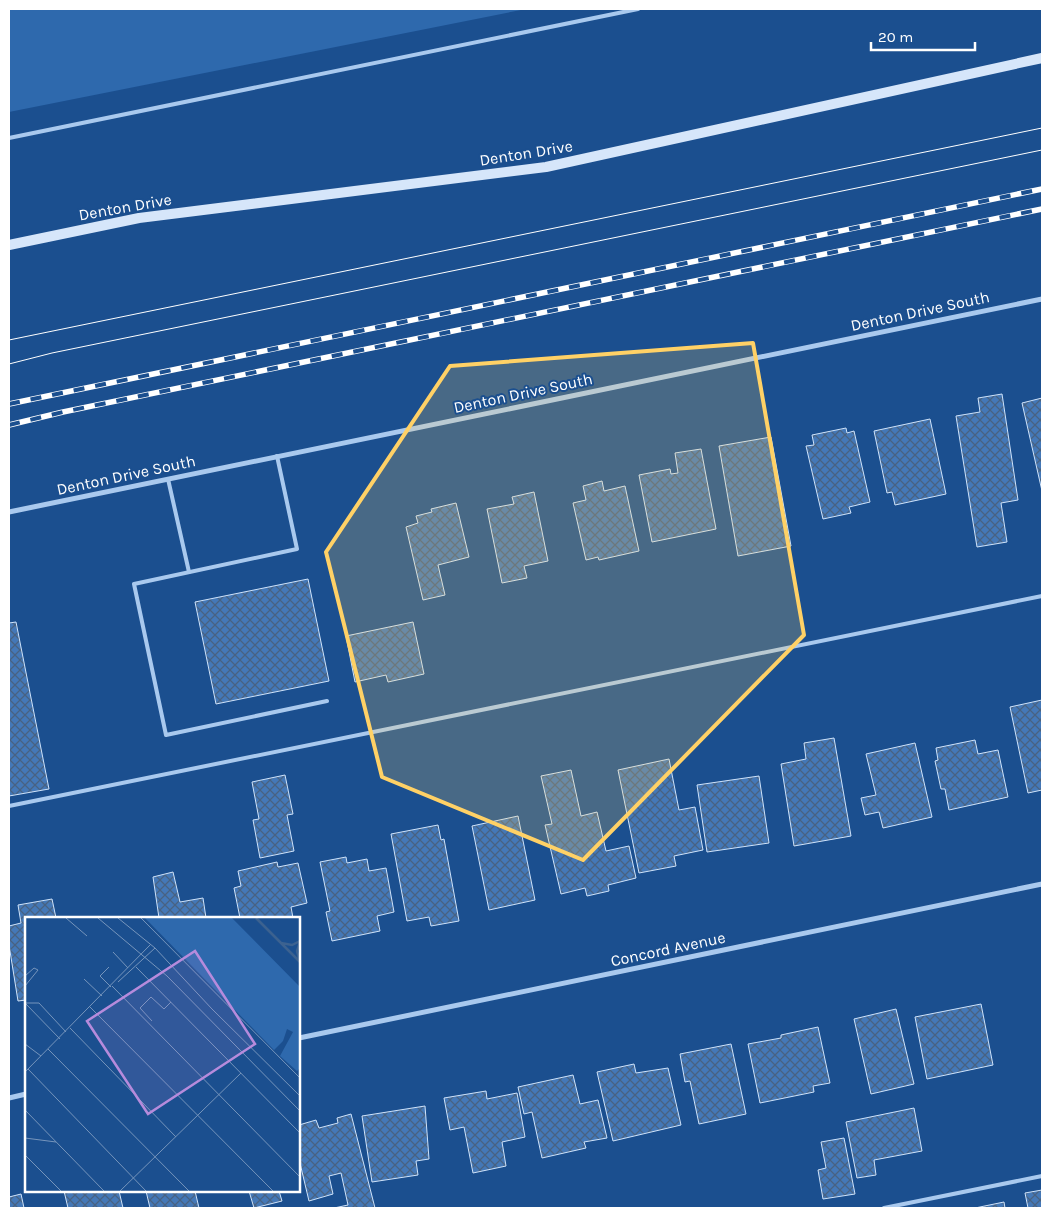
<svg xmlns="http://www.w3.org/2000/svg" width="1051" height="1217" viewBox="0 0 1051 1217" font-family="Karla,sans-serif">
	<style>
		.green { fill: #2e69ad }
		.building { fill: url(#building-cross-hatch); stroke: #cfe3fa }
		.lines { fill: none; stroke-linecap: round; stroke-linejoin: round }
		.service { stroke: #a9c9ee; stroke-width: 4 }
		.minor { stroke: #a9c9ee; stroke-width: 5 }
		.secondary { stroke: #d6e6fa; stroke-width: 10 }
		.tram { stroke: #fff; stroke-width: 1 }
		.rail-casing { stroke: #fff; stroke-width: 5.5 }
		.rail { stroke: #1b4f8f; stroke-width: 4; stroke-dasharray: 11; stroke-linecap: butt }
		.marked { fill: #ffd166; fill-opacity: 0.2; stroke: #ffd166; stroke-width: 4; stroke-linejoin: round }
		.labels { text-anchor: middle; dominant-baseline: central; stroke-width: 4; stroke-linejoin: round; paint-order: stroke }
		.street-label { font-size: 16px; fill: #fff; stroke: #1b4f8f }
		.inset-river { fill: none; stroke: #3c6290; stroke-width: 2.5 }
		.inset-road { fill: none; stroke: #7695bc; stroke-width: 1 }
		.view { fill: #b68bdc; fill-opacity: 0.15; stroke: #b68bdc; stroke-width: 2.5 }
		.inset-edge { fill: none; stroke: #fff; stroke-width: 2.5 }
	</style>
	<defs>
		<pattern id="building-cross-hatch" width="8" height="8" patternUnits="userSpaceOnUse" patternTransform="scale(1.25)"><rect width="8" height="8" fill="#4478b7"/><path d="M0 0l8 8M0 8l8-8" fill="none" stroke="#486282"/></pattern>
	</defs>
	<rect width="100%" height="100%" fill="#1b4f8f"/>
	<!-- green -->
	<path class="green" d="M 9,9 L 526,9 L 9,112 Z"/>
	<!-- building -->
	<g class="building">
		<path d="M 1002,394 L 1018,500 L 1001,503 L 1007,542 L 977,547 L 956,416 L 980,412 L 978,398 Z"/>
		<path d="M 1042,398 L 1042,491 L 1022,403 Z"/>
		<path d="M 930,419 L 946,494 L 895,505 L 892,492 L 887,493 L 874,431 Z"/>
		<path d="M 846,428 L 847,433 L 854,431 L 870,502 L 849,507 L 851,513 L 823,519 L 806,446 L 814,445 L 812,435 Z"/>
		<path d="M 771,437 L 791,546 L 738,556 L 719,446 Z"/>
		<path d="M 701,449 L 716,529 L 652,542 L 639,475 L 670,469 L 671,474 L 678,473 L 675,453 Z"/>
		<path d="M 602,481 L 604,491 L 625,486 L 639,551 L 599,560 L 598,557 L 586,560 L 573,503 L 586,500 L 583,486 Z"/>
		<path d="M 534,492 L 548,561 L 524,566 L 527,578 L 502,583 L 487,509 L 514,504 L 512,497 Z"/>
		<path d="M 456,503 L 469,557 L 438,565 L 445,595 L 423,600 L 406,527 L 418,523 L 416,516 L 432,512 L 431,509 Z"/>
		<path d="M 308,579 L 329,681 L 216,704 L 195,602 Z"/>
		<path d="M 16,622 L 49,789 L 9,796 L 9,623 Z"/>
		<path d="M 413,622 L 424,674 L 388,682 L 386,675 L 355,682 L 346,636 Z"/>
		<path d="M 1042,700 L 1042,790 L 1028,793 L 1010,707 Z"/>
		<path d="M 834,738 L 851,836 L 794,846 L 781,764 L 806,759 L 804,743 Z"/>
		<path d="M 975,740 L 978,754 L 998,750 L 1008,797 L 949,810 L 945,789 L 941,789 L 935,761 L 938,760 L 936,748 Z"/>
		<path d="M 915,743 L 932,817 L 883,828 L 879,812 L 865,815 L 861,798 L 876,795 L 866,754 Z"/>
		<path d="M 669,759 L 679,810 L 695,807 L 703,850 L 674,856 L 676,866 L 639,873 L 618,770 Z"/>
		<path d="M 571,770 L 581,816 L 597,812 L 606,851 L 629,846 L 636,878 L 608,885 L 609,891 L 587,896 L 585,888 L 561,894 L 545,825 L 552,824 L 541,776 Z"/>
		<path d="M 285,775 L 293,814 L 287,815 L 294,851 L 260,858 L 253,820 L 259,819 L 252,782 Z"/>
		<path d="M 759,776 L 769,843 L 707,852 L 697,785 Z"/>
		<path d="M 518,816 L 535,900 L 489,910 L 472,826 Z"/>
		<path d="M 438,825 L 441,840 L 444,839 L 459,921 L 431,926 L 429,917 L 407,921 L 391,834 Z"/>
		<path d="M 346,857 L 347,863 L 367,859 L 369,871 L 386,868 L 394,912 L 377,916 L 380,931 L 332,941 L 326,912 L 330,911 L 320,862 Z"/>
		<path d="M 277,862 L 278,867 L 298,863 L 307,903 L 291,907 L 293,918 L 240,918 L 234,888 L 241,886 L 238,871 Z"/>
		<path d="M 173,872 L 180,902 L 203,898 L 206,918 L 159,918 L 153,877 Z"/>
		<path d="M 52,899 L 56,918 L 26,918 L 26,1000 L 18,1001 L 9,945 L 9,926 L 21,923 L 18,905 Z"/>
		<path d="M 981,1004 L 993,1065 L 927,1079 L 915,1017 Z"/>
		<path d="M 896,1009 L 914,1084 L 871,1094 L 854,1019 Z"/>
		<path d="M 818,1027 L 830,1083 L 813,1086 L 814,1092 L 760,1103 L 748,1044 L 781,1038 L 781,1035 Z"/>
		<path d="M 731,1044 L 746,1114 L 699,1124 L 690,1081 L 685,1082 L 680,1054 Z"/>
		<path d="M 634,1064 L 636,1073 L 668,1068 L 681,1125 L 613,1141 L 597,1072 Z"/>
		<path d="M 573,1075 L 580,1104 L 598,1100 L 607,1138 L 584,1142 L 586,1148 L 542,1158 L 532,1112 L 524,1114 L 518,1087 Z"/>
		<path d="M 486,1091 L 487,1099 L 517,1093 L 525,1137 L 502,1142 L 506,1166 L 473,1173 L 464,1127 L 450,1130 L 444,1098 Z"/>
		<path d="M 425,1106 L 429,1159 L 416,1161 L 418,1175 L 372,1182 L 362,1116 Z"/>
		<path d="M 914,1108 L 922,1151 L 874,1160 L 876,1175 L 857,1178 L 846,1122 Z"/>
		<path d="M 351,1114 L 375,1208 L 334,1208 L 348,1205 L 341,1173 L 329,1176 L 333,1194 L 309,1201 L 299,1159 L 299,1125 L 316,1120 L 319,1128 L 338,1123 L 337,1118 Z"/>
		<path d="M 844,1138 L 855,1194 L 823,1199 L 818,1170 L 826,1168 L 821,1142 Z"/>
		<path d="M 1042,1190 L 1042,1208 L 1028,1208 L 1025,1193 Z"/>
		<path d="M 64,1191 L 119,1191 L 123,1208 L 68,1208 Z"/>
		<path d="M 146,1191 L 195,1191 L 199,1208 L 150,1208 Z"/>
		<path d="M 249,1191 L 279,1191 L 282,1201 L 254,1208 Z"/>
		<path d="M 21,1194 L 24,1208 L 9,1208 L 9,1197 Z"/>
		<path d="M 1004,1202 L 1005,1208 L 975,1208 Z"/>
	</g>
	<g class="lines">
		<!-- service -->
		<g class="service">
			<path d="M 9,138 L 638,9"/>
			<path d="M 277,456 L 297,549 L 134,584 L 166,735 L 327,701"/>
			<path d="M 168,479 L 189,572"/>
			<path d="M 9,806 L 1042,596"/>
			<path d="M 884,1208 L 1042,1176"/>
		</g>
		<!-- minor -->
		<g class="minor">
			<path d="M 9,512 L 1042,299"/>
			<path d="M 299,1038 L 1042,884"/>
			<path d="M 9,1098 L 26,1094"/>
		</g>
		<!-- secondary -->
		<path class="secondary" d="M 9,245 L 139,218 L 546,167 L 1042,58"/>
		<!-- tram -->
		<g class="tram">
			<path d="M 9,340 L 1042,128"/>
			<path d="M 9,364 L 52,353 L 1042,150"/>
		</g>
		<!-- rail casing -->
		<g class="rail-casing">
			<g id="rail">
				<path d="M 9,404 L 1042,189"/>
				<path d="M 9,425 L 63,412 L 1042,209"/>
			</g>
		</g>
		<!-- rail -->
		<use href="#rail" class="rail"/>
	</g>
	<!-- marked area -->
	<path class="marked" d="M 753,343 L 804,635 L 583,860 L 382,777 L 326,552 L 450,366 Z"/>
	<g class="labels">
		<!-- street labels -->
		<g class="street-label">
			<text transform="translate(526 153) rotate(-9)">Denton Drive</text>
			<text transform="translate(125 207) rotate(-10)">Denton Drive</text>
			<text transform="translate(920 311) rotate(-12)">Denton Drive South</text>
			<text transform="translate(523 393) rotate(-12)">Denton Drive South</text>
			<text transform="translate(126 475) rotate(-12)">Denton Drive South</text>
			<text transform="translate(668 949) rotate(-12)">Concord Avenue</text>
		</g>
	</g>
	<!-- overview -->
	<g transform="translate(25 917)">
		<rect width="275" height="275" fill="#1b4f8f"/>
		<path d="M 120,1 L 207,1 L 275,70 L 275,151 L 272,154 L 255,139 L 268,115 L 262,112 L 258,124 L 249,133 Z" fill="#2e69ad"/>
		<path class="inset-river" d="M 231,1 L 275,45M 275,25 L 272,34 L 275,45M 256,26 L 267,28 L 275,24"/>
		<path class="inset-road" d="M 41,1 L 62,19M 73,1 L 142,59 L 275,194M 93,1 L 130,31 L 187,92 L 275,179M 116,1 L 275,161M 88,35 L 103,51M 84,50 L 75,59 L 86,70M 111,50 L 275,216M 0,59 L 9,51 L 13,53 L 0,69M 59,62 L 77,79M 93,65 L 130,31M 87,69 L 275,260M 0,86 L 14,86 L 41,115M 0,86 L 35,122M 65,90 L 248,274M 127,104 L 115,91 L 126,80 L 139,92 L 146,85M 45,111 L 151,220M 0,127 L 16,139M 23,132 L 164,274M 3,152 L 121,274M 0,155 L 126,27M 0,193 L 79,274M 0,221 L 31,225M 0,238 L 36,274M 95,274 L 216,156"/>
		<path class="view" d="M 170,34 L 230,127 L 123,197 L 62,104 Z"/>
		<rect width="275" height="275" class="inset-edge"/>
	</g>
	<!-- border -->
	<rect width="1051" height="1217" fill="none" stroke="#ffffff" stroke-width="20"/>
	<!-- scale -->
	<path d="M871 42v8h104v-8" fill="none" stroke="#ffffff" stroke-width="2.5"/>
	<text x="878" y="42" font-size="15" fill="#ffffff" stroke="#1b4f8f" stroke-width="4" paint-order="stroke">20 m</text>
</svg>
